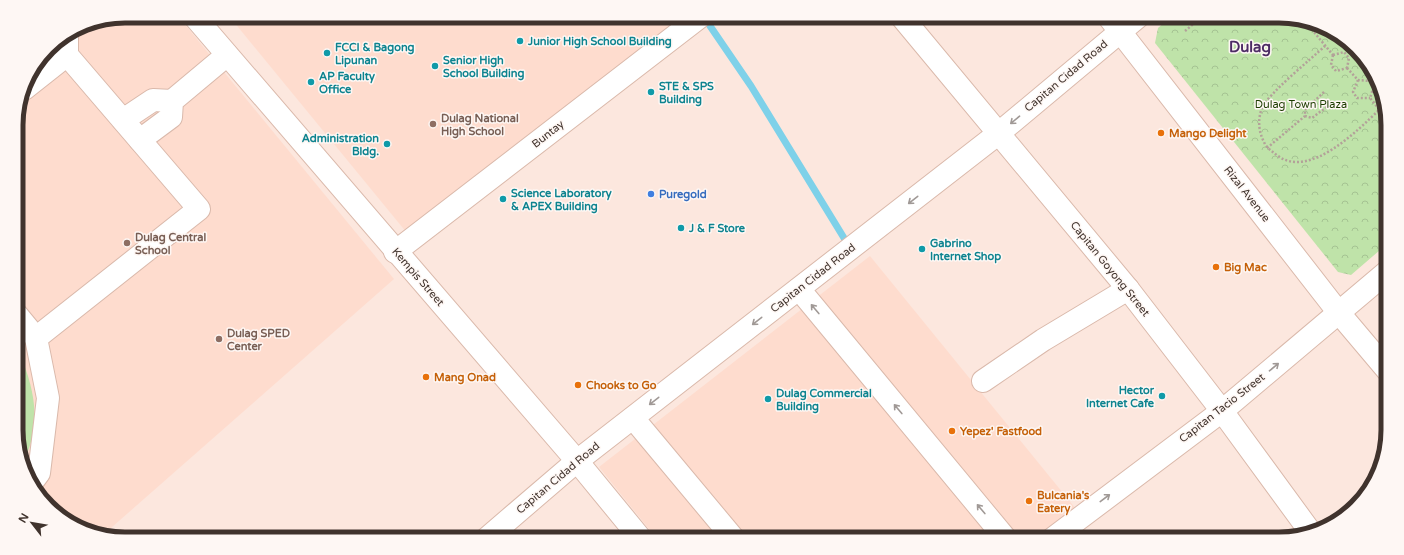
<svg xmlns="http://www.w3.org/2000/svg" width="1404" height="555" viewBox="0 0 1404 555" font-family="'Varela Round',sans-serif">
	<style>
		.built { fill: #fedcce }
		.forest { fill: url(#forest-crowns) }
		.pitch { fill: #bfe3a9 }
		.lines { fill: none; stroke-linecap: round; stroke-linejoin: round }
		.stream { stroke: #7ed1e9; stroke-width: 7 }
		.minor-casing { stroke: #dab9ab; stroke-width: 24 }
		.path { stroke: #b3a199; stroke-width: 2.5; stroke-dasharray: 2 2; stroke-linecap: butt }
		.minor { stroke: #fff; stroke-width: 22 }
		.oneway { stroke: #a09996 }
		.culture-dot { fill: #0f9aa8; stroke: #fef7f4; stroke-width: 1.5 }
		.education-dot { fill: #8d6e63; stroke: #fef7f4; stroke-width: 1.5 }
		.food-dot { fill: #e8710a; stroke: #fef7f4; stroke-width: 1.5 }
		.shop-dot { fill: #3f7fe0; stroke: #fef7f4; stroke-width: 1.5 }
		.labels { text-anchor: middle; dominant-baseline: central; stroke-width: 3; stroke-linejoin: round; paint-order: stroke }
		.culture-label { font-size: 11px; font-weight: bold; fill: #0d838f; stroke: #fef7f4; text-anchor: start }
		.street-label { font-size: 11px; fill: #40332d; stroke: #fef7f4 }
		.park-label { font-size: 11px; fill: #1d3d00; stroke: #fef7f4 }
		.education-label { font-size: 11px; font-weight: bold; fill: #785e54; stroke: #fef7f4; text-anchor: start }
		.food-label { font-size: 11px; font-weight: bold; fill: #c56008; stroke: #fef7f4; text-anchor: start }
		.shop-label { font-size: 11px; font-weight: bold; fill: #366cbe; stroke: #fef7f4; text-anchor: start }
		.district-label { font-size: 15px; font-weight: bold; fill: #4d2c65; stroke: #fef7f4 }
		.rim { fill: none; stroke: #40332d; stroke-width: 5 }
	</style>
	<defs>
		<pattern id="forest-crowns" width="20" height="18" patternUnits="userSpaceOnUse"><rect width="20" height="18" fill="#bfe3a9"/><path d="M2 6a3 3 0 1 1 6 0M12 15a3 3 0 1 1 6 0" fill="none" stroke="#a5c392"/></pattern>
	</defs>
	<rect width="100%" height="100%" fill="#fce7de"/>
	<!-- built -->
	<g class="built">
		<path d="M 125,16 L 178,16 L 394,279 L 103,535 L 90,533 L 43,502 L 18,451 L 16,117 L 27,77 L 53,43 L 83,24 Z"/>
		<path d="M 229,16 L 690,16 L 407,233 Z"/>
		<path d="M 870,256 L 1076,509 L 1036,539 L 657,539 L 599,467 Z"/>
	</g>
	<!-- forest -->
	<path class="forest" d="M 1172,16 L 1279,16 L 1314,22 L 1361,53 L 1387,110 L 1387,244 L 1351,275 L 1338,272 L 1155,43 L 1158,28 Z"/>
	<!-- pitch -->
	<path class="pitch" d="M 18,350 C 34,386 43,424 23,462 L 18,451 Z"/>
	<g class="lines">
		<!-- stream -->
		<path class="stream" d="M 708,23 L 751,86 L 844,238"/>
		<!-- minor casing -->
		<g class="minor-casing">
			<g id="minor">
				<path d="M 194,16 L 577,461 L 641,539"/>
				<path d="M 901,16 L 1128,289 L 1222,411 L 1309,530"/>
				<path d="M 1108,16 L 1339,313 L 1388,371"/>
				<path d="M 24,89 L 67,55"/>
				<path d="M 123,120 L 153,100 L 172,101"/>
				<path d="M 140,140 L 171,117 L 172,101 L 227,55"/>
				<path d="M 395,252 L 701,16"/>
				<path d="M 799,289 L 1006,539"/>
				<path d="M 17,315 L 36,338 L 48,398 L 39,473 L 33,481"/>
				<path d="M 36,338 L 199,209 L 67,55 L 67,34"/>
				<path d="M 983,381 L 1043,340 L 1128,289"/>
				<path d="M 633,418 L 734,539"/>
				<path d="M 486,539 L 577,461 L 999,133 L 1139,16"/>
				<path d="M 1052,539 L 1222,411 L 1388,271"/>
			</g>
		</g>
		<!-- path -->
		<g class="path">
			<path d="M 1304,20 L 1333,55"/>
			<path d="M 1185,31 L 1203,16"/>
			<path d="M 1325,46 C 1311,59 1268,94 1262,108 C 1257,121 1259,133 1265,144 C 1268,149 1273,152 1278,156 C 1310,179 1358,130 1379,110"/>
			<path d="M 1333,55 L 1331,65 L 1336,71 L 1347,68"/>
			<path d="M 1333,55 L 1344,52 L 1349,58 L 1347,68"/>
			<path d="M 1347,68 L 1358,80 L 1370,81 L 1374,86 L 1370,98 L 1387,119"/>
			<path d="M 1358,80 L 1353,92 L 1357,98 L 1370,98"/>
			<path d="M 1324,92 L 1305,110 L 1305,116 L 1312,118 L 1333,102"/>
			<path d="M 1267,148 L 1305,116"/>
		</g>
		<!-- minor -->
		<use href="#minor" class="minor"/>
	</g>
	<!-- one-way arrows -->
	<defs><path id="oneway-shaft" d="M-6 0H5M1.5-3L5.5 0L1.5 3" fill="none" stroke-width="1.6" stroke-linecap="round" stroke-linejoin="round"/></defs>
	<g class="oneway">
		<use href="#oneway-shaft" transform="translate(1015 120) rotate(140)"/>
		<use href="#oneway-shaft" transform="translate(913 200) rotate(142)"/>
		<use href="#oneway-shaft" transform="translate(815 309) rotate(-130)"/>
		<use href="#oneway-shaft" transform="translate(757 321) rotate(142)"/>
		<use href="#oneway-shaft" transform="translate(1274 367) rotate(-40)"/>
		<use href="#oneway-shaft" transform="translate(654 401) rotate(142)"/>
		<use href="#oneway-shaft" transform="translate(898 409) rotate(-130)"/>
		<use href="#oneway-shaft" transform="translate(1105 498) rotate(-37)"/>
		<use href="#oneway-shaft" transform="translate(981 509) rotate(-130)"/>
	</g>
	<!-- markers -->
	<g class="culture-dot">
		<circle cx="520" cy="41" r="4"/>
		<circle cx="327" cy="53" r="4"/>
		<circle cx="435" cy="66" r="4"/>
		<circle cx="311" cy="82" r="4"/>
		<circle cx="651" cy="92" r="4"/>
		<circle cx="387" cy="144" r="4"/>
		<circle cx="503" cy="199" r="4"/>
		<circle cx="681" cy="228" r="4"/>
		<circle cx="922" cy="249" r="4"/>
		<circle cx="1162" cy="396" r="4"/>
		<circle cx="768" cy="399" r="4"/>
	</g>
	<g class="education-dot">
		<circle cx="433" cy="124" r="4"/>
		<circle cx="127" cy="243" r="4"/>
		<circle cx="219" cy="339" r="4"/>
	</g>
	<g class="food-dot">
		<circle cx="1161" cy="133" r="4"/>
		<circle cx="1216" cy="267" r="4"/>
		<circle cx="426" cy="377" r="4"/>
		<circle cx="578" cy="385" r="4"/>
		<circle cx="952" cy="431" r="4"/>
		<circle cx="1029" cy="501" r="4"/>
	</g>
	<circle class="shop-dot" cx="651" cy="194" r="4"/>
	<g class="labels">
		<!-- culture labels -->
		<g class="culture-label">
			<text x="528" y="41">Junior High School Building</text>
			<text x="335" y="47">FCCI &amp; Bagong<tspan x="335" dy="13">Lipunan</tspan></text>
			<text x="443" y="60">Senior High<tspan x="443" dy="13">School Building</tspan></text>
			<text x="319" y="76">AP Faculty<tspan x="319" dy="13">Office</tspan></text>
			<text x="659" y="86">STE &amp; SPS<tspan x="659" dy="13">Building</tspan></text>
			<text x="379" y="138" text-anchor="end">Administration<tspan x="379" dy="13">Bldg.</tspan></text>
			<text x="511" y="193">Science Laboratory<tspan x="511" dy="13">&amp; APEX Building</tspan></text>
			<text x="689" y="228">J &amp; F Store</text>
			<text x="930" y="243">Gabrino<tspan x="930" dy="13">Internet Shop</tspan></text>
			<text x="1154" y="390" text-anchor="end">Hector<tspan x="1154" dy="13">Internet Cafe</tspan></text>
			<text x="776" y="393">Dulag Commercial<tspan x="776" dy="13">Building</tspan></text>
		</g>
		<!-- street labels -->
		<g class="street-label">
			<text transform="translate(1066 76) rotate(-40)">Capitan Cidad Road</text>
			<text transform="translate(548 134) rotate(-38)">Buntay</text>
			<text transform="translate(1247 194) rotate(52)">Rizal Avenue</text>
			<text transform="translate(1110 269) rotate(51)">Capitan Goyong Street</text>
			<text transform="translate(418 277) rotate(49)">Kempis Street</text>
			<text transform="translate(813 278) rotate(-38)">Capitan Cidad Road</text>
			<text transform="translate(1222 408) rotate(-38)">Capitan Tacio Street</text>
			<text transform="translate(558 478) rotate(-40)">Capitan Cidad Road</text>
		</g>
		<!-- park labels -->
		<g class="park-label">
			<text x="1301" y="104">Dulag Town Plaza</text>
		</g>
		<!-- education labels -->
		<g class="education-label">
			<text x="441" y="118">Dulag National<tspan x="441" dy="13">High School</tspan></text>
			<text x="135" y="237">Dulag Central<tspan x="135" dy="13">School</tspan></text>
			<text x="227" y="333">Dulag SPED<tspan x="227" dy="13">Center</tspan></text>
		</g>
		<!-- food labels -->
		<g class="food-label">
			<text x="1169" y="133">Mango Delight</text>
			<text x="1224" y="267">Big Mac</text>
			<text x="434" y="377">Mang Onad</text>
			<text x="586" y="385">Chooks to Go</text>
			<text x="960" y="431">Yepez' Fastfood</text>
			<text x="1037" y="495">Bulcania's<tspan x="1037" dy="13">Eatery</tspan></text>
		</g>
		<!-- shop labels -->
		<g class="shop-label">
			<text x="659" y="194">Puregold</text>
		</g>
		<!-- district labels -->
		<g class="district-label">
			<text x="1250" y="47">Dulag</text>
		</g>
	</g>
	<!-- crop -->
	<path d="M0 0H1404V555H0ZM125 23H1279A102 102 0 0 1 1381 125V430A102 102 0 0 1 1279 532H125A102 102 0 0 1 23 430V125A102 102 0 0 1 125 23Z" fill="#fef7f4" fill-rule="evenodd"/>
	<path class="rim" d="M125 23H1279A102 102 0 0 1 1381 125V430A102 102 0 0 1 1279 532H125A102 102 0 0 1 23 430V125A102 102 0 0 1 125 23Z"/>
	<!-- north arrow -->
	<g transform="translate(32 523) rotate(301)" stroke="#fef7f4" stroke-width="3" paint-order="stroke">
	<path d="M0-3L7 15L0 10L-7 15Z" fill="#40332d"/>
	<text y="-6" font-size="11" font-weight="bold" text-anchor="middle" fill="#40332d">N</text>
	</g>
</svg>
